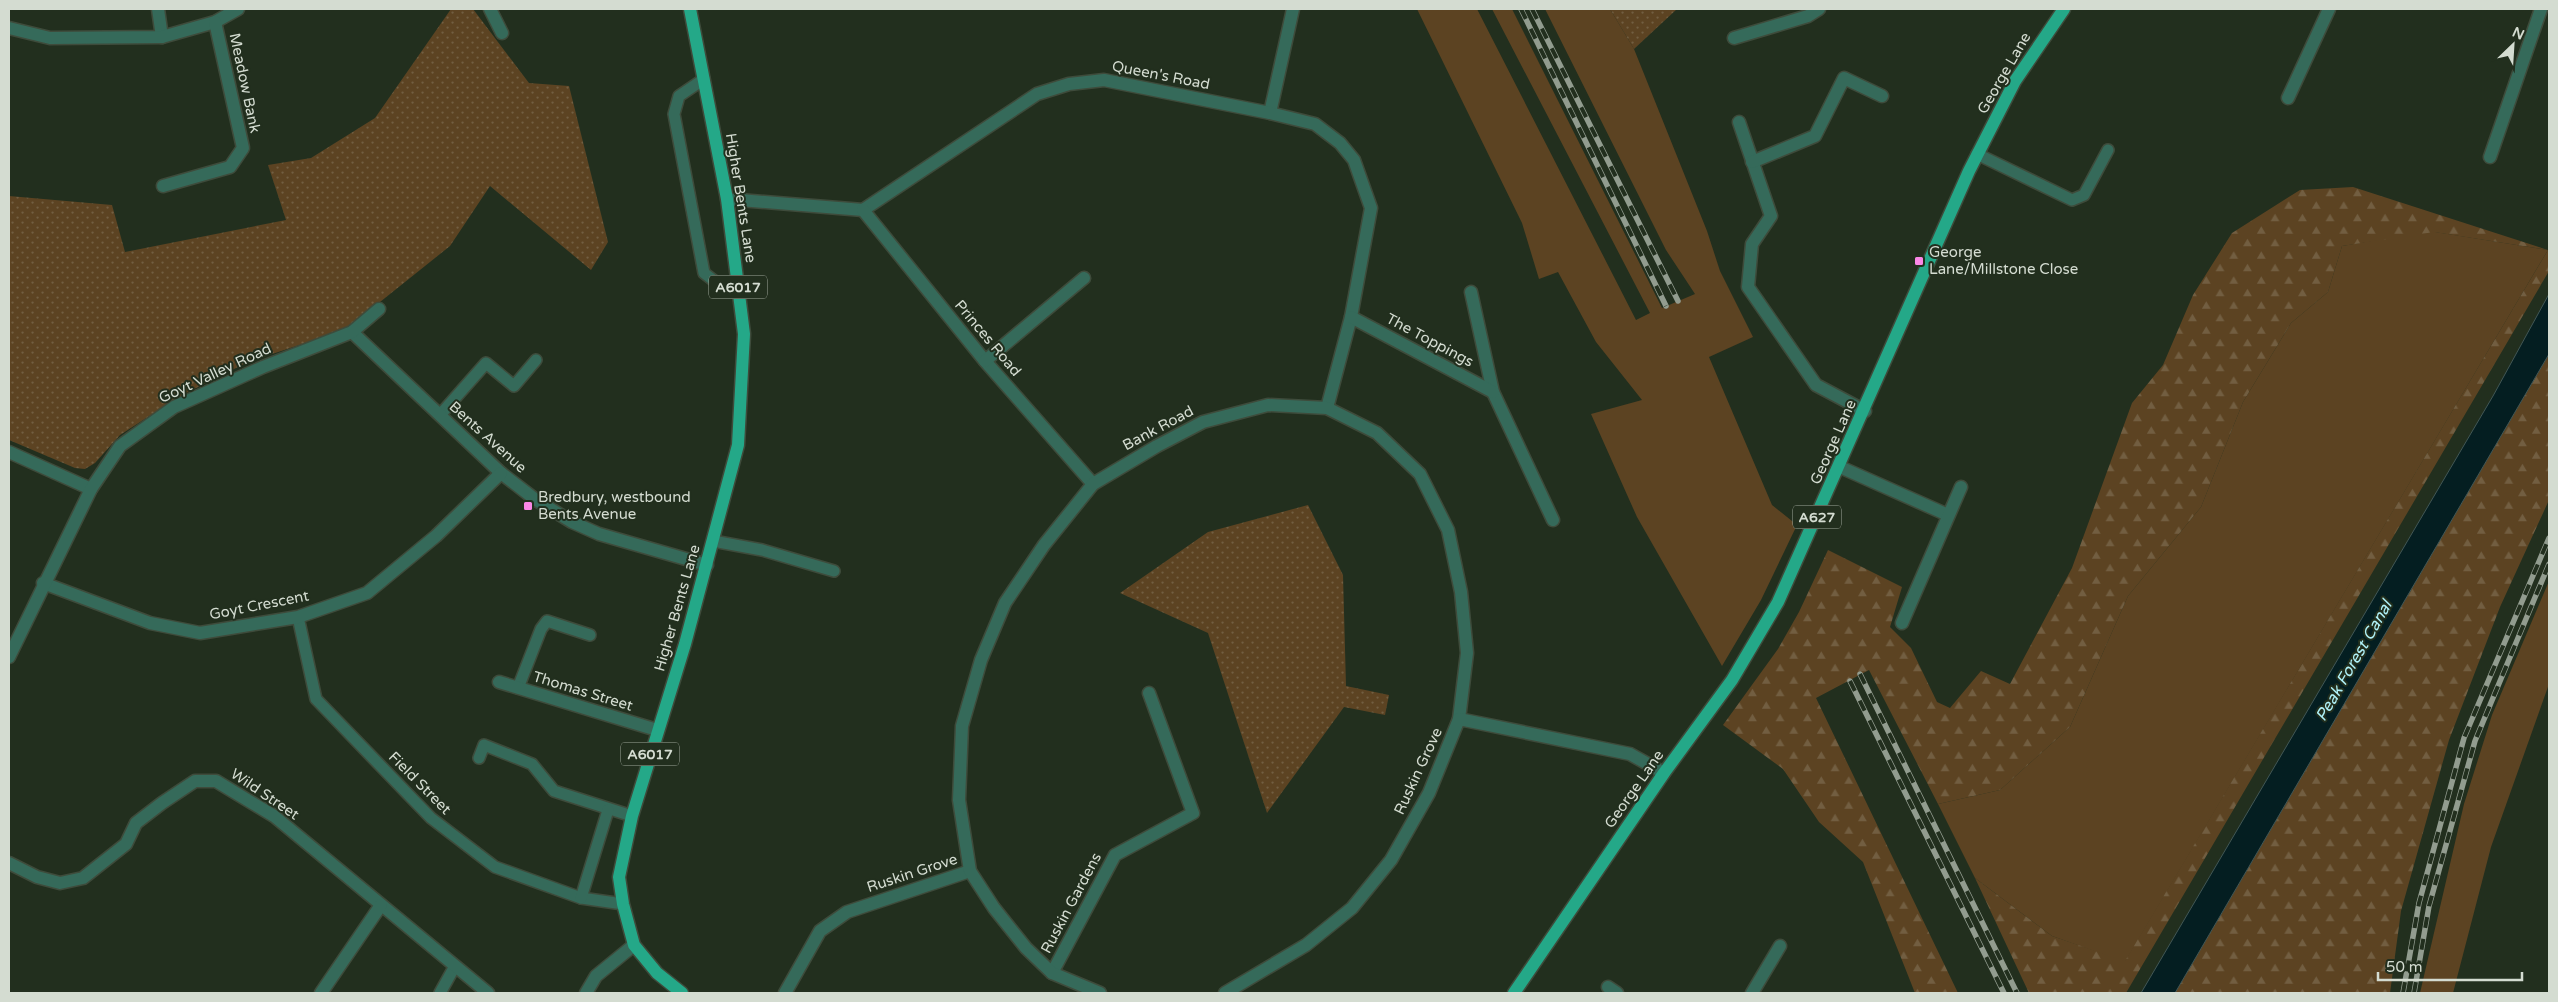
<svg xmlns="http://www.w3.org/2000/svg" width="2558" height="1002" viewBox="0 0 2558 1002" font-family="'Varela Round',sans-serif">
	<style>
		.green { fill: #5c4322 }
		.forest { fill: url(#forest-firs) }
		.park { fill: url(#park-dots) }
		.water { fill: #041e21; stroke: #425756 }
		.lines { fill: none; stroke-linecap: round; stroke-linejoin: round }
		.lane-casing { stroke: #3e4b3b; stroke-width: 14 }
		.street-casing { stroke: #3e4b3b; stroke-width: 15 }
		.primary-casing { stroke: #3e4b3b; stroke-width: 15 }
		.lane { stroke: #356a5a; stroke-width: 11 }
		.street { stroke: #356a5a; stroke-width: 12 }
		.primary { stroke: #24a888; stroke-width: 12 }
		.rail-casing { stroke: #929c8f; stroke-width: 5.5 }
		.rail { stroke: #222f1e; stroke-width: 4; stroke-dasharray: 11; stroke-linecap: butt }
		.poi-dot { fill: #fa87e6; stroke: #222f1e; stroke-width: 2 }
		.labels { text-anchor: middle; dominant-baseline: central; stroke-width: 4; stroke-linejoin: round; paint-order: stroke }
		.shield { fill: #222f1e; stroke: #9fa89b; stroke-width: 1 }
		.shield-label { font-size: 14px; font-weight: bold; fill: #d4dcd1 }
		.street-label { font-size: 15px; fill: #d4dcd1; stroke: #222f1e }
		.poi-label { font-size: 15px; fill: #d4dcd1; stroke: #222f1e; text-anchor: start }
		.water-label { font-size: 16px; font-style: italic; fill: #b0f2f9; stroke: #222f1e }
	</style>
	<defs>
		<pattern id="forest-firs" width="22" height="20" patternUnits="userSpaceOnUse" patternTransform="scale(1.25)"><rect width="22" height="20" fill="#5c4322"/><path d="M5 1l3.5 6h-7zM16 11l3.5 6h-7z" fill="#725e41"/></pattern>
		<pattern id="park-dots" width="8" height="8" patternUnits="userSpaceOnUse" patternTransform="scale(1.25)"><rect width="8" height="8" fill="#5c4322"/><path d="M2 2h.1M6 6h.1" fill="none" stroke="#725e41" stroke-width="1.8" stroke-linecap="round"/></pattern>
	</defs>
	<rect width="100%" height="100%" fill="#222f1e"/>
	<!-- green -->
	<g class="green">
		<path d="M 1417,9 L 1477,9 L 1636,320 L 1650,313 L 1492,9 L 1512,9 L 1662,308 L 1695,294 L 1666,250 L 1545,9 L 1610,9 L 1634,49 L 1707,231 L 1720,271 L 1753,337 L 1709,357 L 1772,505 L 1797,525 L 1761,600 L 1722,666 L 1637,517 L 1591,414 L 1642,400 L 1596,342 L 1558,272 L 1539,279 L 1522,223 Z"/>
		<path d="M 2429,231 L 2548,250 L 2125,962 L 2052,936 L 1975,878 L 1938,804 L 2000,790 L 2070,727 L 2128,596 L 2201,507 L 2243,402 L 2291,323 L 2328,292 L 2342,246 Z"/>
		<path d="M 2549,581 L 2549,684 L 2491,847 L 2453,993 L 2420,993 L 2464,804 L 2492,715 Z"/>
	</g>
	<!-- forest -->
	<g class="forest">
		<path d="M 2353,187 L 2548,250 L 2549,248 L 2549,271 L 2126,993 L 2029,993 L 1975,878 L 2052,936 L 2125,961 L 2548,250 L 2434,232 L 2342,246 L 2328,292 L 2291,323 L 2243,402 L 2201,507 L 2128,596 L 2070,727 L 2000,790 L 1938,804 L 1869,670 L 1816,698 L 1958,993 L 1915,993 L 1863,862 L 1819,822 L 1783,769 L 1723,725 L 1778,649 L 1799,612 L 1828,550 L 1902,587 L 1890,627 L 1911,648 L 1937,702 L 1950,708 L 1981,671 L 2010,684 L 2072,568 L 2132,403 L 2163,365 L 2193,295 L 2232,233 L 2300,190 Z"/>
		<path d="M 2549,354 L 2549,500 L 2500,607 L 2449,740 L 2401,911 L 2390,993 L 2175,993 Z"/>
	</g>
	<!-- park -->
	<g class="park">
		<path d="M 451,9 L 473,9 L 529,83 L 569,86 L 608,242 L 591,270 L 490,186 L 450,246 L 345,330 L 248,362 L 182,395 L 120,435 L 95,463 L 85,469 L 75,468 L 9,440 L 9,196 L 112,205 L 125,252 L 286,220 L 268,165 L 311,158 L 375,118 Z"/>
		<path d="M 1610,9 L 1677,9 L 1634,49 Z"/>
		<path d="M 1308,505 L 1343,575 L 1346,686 L 1389,695 L 1385,715 L 1344,707 L 1267,813 L 1208,633 L 1120,593 L 1208,532 Z"/>
	</g>
	<!-- water -->
	<path class="water" d="M 2549,294 L 2549,354 L 2175,993 L 2141,993 L 2493,396 Z"/>
	<g class="lines">
		<!-- lane casing -->
		<g class="lane-casing">
			<g id="lane">
				<path d="M 704,79 L 679,96 L 674,114 L 704,273 L 717,283 L 739,290"/>
				<path d="M 1977,154 L 2072,200 L 2084,195 L 2108,150"/>
				<path d="M 440,415 L 486,363 L 514,386 L 536,360"/>
				<path d="M 713,541 L 762,550 L 834,571"/>
				<path d="M 298,617 L 316,699 L 431,818 L 495,867 L 581,898 L 623,904"/>
				<path d="M 518,688 L 541,629 L 547,621 L 590,635"/>
				<path d="M 479,758 L 484,745 L 532,764 L 554,791 L 632,816"/>
				<path d="M 581,898 L 608,810"/>
				<path d="M 440,993 L 455,966"/>
			</g>
		</g>
		<!-- street casing -->
		<g class="street-casing">
			<g id="street">
				<path d="M 158,9 L 162,37"/>
				<path d="M 490,9 L 502,33"/>
				<path d="M 9,28 L 50,38 L 162,37 L 215,22 L 238,9"/>
				<path d="M 1734,38 L 1808,16 L 1819,9"/>
				<path d="M 2288,98 L 2329,9"/>
				<path d="M 1270,113 L 1293,9"/>
				<path d="M 1739,122 L 1771,216 L 1752,244 L 1748,287 L 1816,385 L 1865,411"/>
				<path d="M 2490,157 L 2541,9"/>
				<path d="M 1752,162 L 1815,136 L 1844,78 L 1882,96"/>
				<path d="M 163,186 L 230,167 L 243,148 L 215,22"/>
				<path d="M 727,199 L 863,210 L 1037,94 L 1069,84 L 1104,80 L 1270,113 L 1315,124 L 1340,143 L 1354,160 L 1371,208 L 1351,317 L 1327,408"/>
				<path d="M 863,210 L 985,361 L 1093,484"/>
				<path d="M 1471,292 L 1493,392 L 1553,520"/>
				<path d="M 1351,317 L 1493,392"/>
				<path d="M 352,332 L 501,473 L 536,500 L 572,522 L 599,534 L 707,565"/>
				<path d="M 985,361 L 1084,278"/>
				<path d="M 9,452 L 91,489"/>
				<path d="M 1840,467 L 1948,515"/>
				<path d="M 43,583 L 150,623 L 200,633 L 298,617 L 367,593 L 436,536 L 501,473"/>
				<path d="M 1902,623 L 1961,487"/>
				<path d="M 9,657 L 91,489 L 120,446 L 174,407 L 263,367 L 352,332 L 379,309"/>
				<path d="M 499,682 L 657,730"/>
				<path d="M 9,863 L 37,877 L 60,883 L 83,878 L 126,844 L 136,823 L 162,803 L 195,781 L 216,781 L 274,816 L 488,993"/>
				<path d="M 1052,973 L 1115,855 L 1193,813 L 1149,693"/>
				<path d="M 1608,987 L 1617,993"/>
				<path d="M 321,993 L 381,905"/>
				<path d="M 586,993 L 596,976 L 634,945"/>
				<path d="M 785,993 L 820,931 L 847,912 L 970,871"/>
				<path d="M 1100,993 L 1052,973 L 1026,948 L 994,908 L 970,871 L 959,800 L 962,726 L 981,660 L 1005,603 L 1044,545 L 1093,484 L 1157,446 L 1203,422 L 1268,405 L 1327,408 L 1377,433 L 1420,474 L 1448,530 L 1461,592 L 1467,653 L 1459,719"/>
				<path d="M 1225,993 L 1306,945 L 1352,908 L 1391,860 L 1429,793 L 1459,719 L 1630,754 L 1664,773"/>
				<path d="M 1752,993 L 1780,946"/>
			</g>
		</g>
		<!-- primary casing -->
		<g class="primary-casing">
			<g id="primary">
				<path d="M 682,993 L 657,973 L 634,945 L 623,904 L 619,877 L 632,816 L 685,644 L 738,445 L 744,334 L 727,199 L 690,9"/>
				<path d="M 1514,993 L 1664,773 L 1732,680 L 1778,602 L 1969,171 L 2015,81 L 2064,9"/>
			</g>
		</g>
		<!-- lane -->
		<use href="#lane" class="lane"/>
		<!-- street -->
		<use href="#street" class="street"/>
		<!-- primary -->
		<use href="#primary" class="primary"/>
		<!-- rail casing -->
		<g class="rail-casing">
			<g id="rail">
				<path d="M 1521,9 L 1666,306"/>
				<path d="M 1532,9 L 1678,301"/>
				<path d="M 1860,674 L 2017,993"/>
				<path d="M 1850,681 L 2004,993"/>
				<path d="M 2403,993 L 2419,903 L 2464,738 L 2549,538"/>
				<path d="M 2414,993 L 2429,906 L 2475,741 L 2549,564"/>
			</g>
		</g>
		<!-- rail -->
		<use href="#rail" class="rail"/>
	</g>
	<!-- markers -->
	<g class="poi-dot">
		<rect x="1914" y="256" width="10" height="10" rx="2.5"/>
		<rect x="523" y="501" width="10" height="10" rx="2.5"/>
	</g>
	<g class="labels">
		<!-- shield labels -->
		<g class="shield">
			<rect x="709" y="275.5" width="58" height="23" rx="4"/>
			<rect x="1793" y="505.5" width="48" height="23" rx="4"/>
			<rect x="621" y="742.5" width="58" height="23" rx="4"/>
		</g>
		<g class="shield-label">
			<text x="738" y="287">A6017</text>
			<text x="1817" y="517">A627</text>
			<text x="650" y="754">A6017</text>
		</g>
		<!-- street labels -->
		<g class="street-label">
			<text transform="translate(2004 73) rotate(-60)">George Lane</text>
			<text transform="translate(1161 75) rotate(11)">Queen's Road</text>
			<text transform="translate(245 83) rotate(78)">Meadow Bank</text>
			<text transform="translate(741 198) rotate(81)">Higher Bents Lane</text>
			<text transform="translate(988 338) rotate(50)">Princes Road</text>
			<text transform="translate(1430 340) rotate(28)">The Toppings</text>
			<text transform="translate(215 373) rotate(-25)">Goyt Valley Road</text>
			<text transform="translate(1158 428) rotate(-28)">Bank Road</text>
			<text transform="translate(488 437) rotate(42)">Bents Avenue</text>
			<text transform="translate(1833 442) rotate(-66)">George Lane</text>
			<text transform="translate(259 605) rotate(-11)">Goyt Crescent</text>
			<text transform="translate(677 608) rotate(-74)">Higher Bents Lane</text>
			<text transform="translate(583 691) rotate(17)">Thomas Street</text>
			<text transform="translate(1418 771) rotate(-65)">Ruskin Grove</text>
			<text transform="translate(420 783) rotate(45)">Field Street</text>
			<text transform="translate(1634 789) rotate(-55)">George Lane</text>
			<text transform="translate(265 794) rotate(34)">Wild Street</text>
			<text transform="translate(912 873) rotate(-18)">Ruskin Grove</text>
			<text transform="translate(1071 903) rotate(-62)">Ruskin Gardens</text>
		</g>
		<!-- poi labels -->
		<g class="poi-label">
			<text x="1929" y="252">George<tspan x="1929" dy="17">Lane/Millstone Close</tspan></text>
			<text x="538" y="497">Bredbury, westbound<tspan x="538" dy="17">Bents Avenue</tspan></text>
		</g>
		<!-- water labels -->
		<g class="water-label">
			<text transform="translate(2354 661) rotate(-60)">Peak Forest Canal</text>
		</g>
	</g>
	<!-- border -->
	<rect width="2558" height="1002" fill="none" stroke="#d4dcd1" stroke-width="20"/>
	<!-- north arrow -->
	<g transform="translate(2513 45) rotate(25)" stroke="#222f1e" stroke-width="4" paint-order="stroke">
	<path d="M0-4L9 19L0 12L-9 19Z" fill="#d4dcd1"/>
	<text y="-8" font-size="14" font-weight="bold" text-anchor="middle" fill="#d4dcd1">N</text>
	</g>
	<!-- scale -->
	<path d="M2378 972v8h144v-8" fill="none" stroke="#d4dcd1" stroke-width="2.5"/>
	<text x="2386" y="972" font-size="15" fill="#d4dcd1" stroke="#222f1e" stroke-width="4" paint-order="stroke">50 m</text>
</svg>
